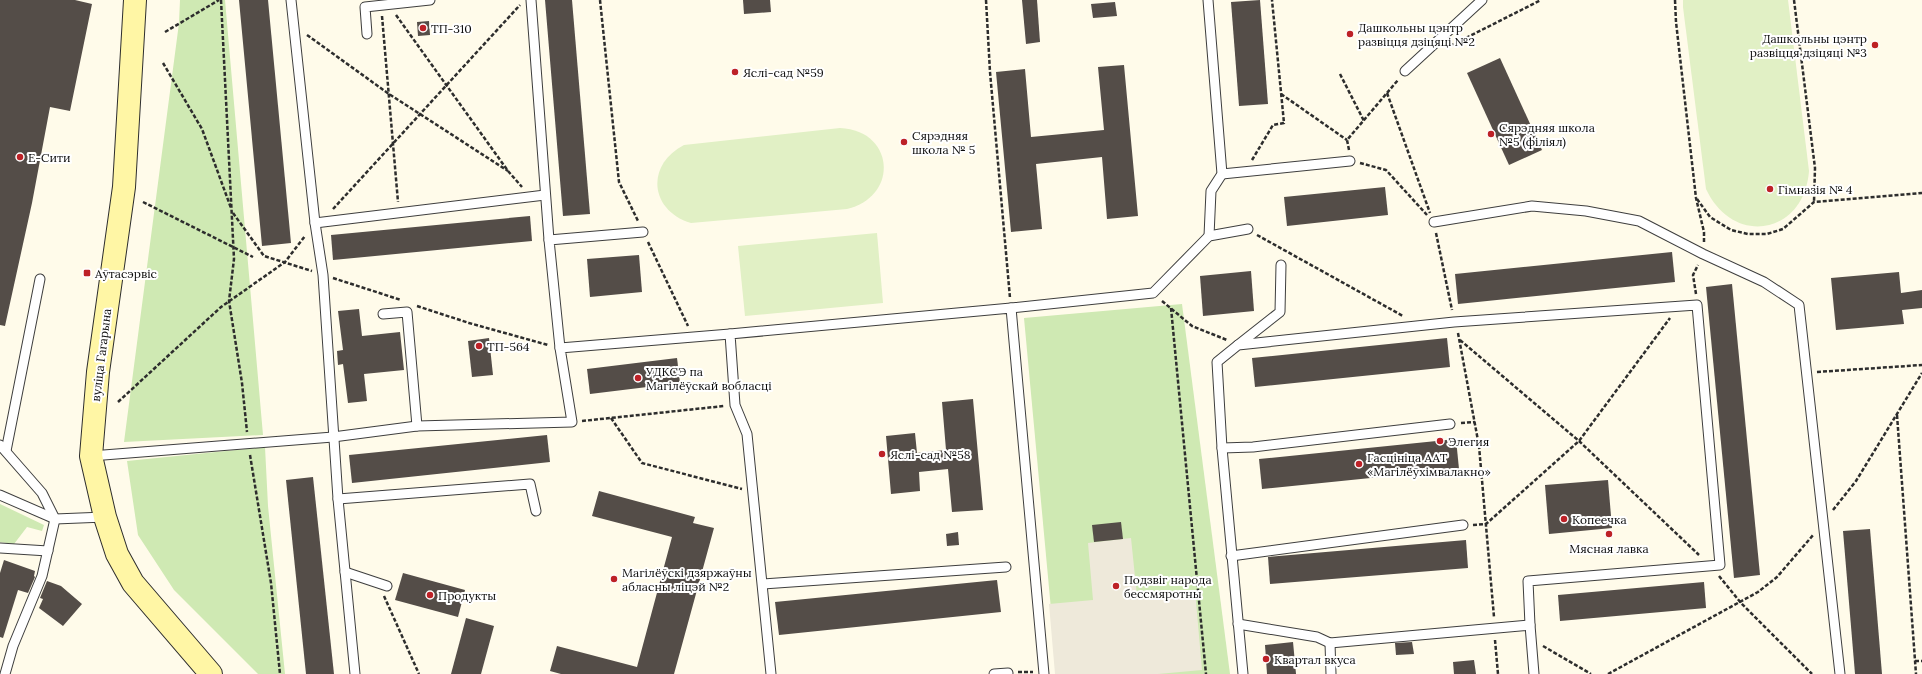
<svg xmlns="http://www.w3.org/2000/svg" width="1922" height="674" viewBox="0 0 1922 674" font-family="Lora,serif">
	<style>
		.green { fill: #cfe9b3 }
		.pitch { fill: #e1f0c5 }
		.plaza { fill: #eee9da }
		.building { fill: #544d48 }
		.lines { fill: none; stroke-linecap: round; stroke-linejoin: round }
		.lane-casing { stroke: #3e3e3e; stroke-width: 11 }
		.secondary-casing { stroke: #2d2d2d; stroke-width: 24 }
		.path { stroke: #2d2d2d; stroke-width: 2.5; stroke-dasharray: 4 2; stroke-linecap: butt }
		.lane { stroke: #fff; stroke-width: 9 }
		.secondary { stroke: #fff6a5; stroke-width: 22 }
		.poi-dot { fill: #bd2127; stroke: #fff; stroke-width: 1.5 }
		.labels { text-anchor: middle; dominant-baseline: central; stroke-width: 4; stroke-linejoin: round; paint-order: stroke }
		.poi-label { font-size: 12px; fill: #0b0b0b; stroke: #fff; text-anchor: start }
		.street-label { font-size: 12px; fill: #0b0b0b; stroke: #fff }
	</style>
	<rect width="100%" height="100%" fill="#fffbea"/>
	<!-- green -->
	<g class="green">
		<path d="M 180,0 L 225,0 L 263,435 L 124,442 L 179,23 Z"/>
		<path d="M 1182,304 L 1230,674 L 1057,674 L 1024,318 Z"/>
		<path d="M 265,447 L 268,506 L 285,674 L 258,674 L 174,590 L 138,535 L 127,461 Z"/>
		<path d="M 0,504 L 44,525 L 42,531 L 27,527 L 14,544 L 0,542 Z"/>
	</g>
	<!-- pitch -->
	<g class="pitch">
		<path d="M 1683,0 L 1788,0 L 1809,171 C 1804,235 1733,247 1706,189 L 1683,7 Z"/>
		<path d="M 840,128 C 894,130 900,196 847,209 L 691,223 C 650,211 645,165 684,145 Z"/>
		<path d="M 877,233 L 883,303 L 745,316 L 738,246 Z"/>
	</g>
	<!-- plaza -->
	<path class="plaza" d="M 1131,538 L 1137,596 L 1195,590 L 1202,670 L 1158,674 L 1055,674 L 1049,604 L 1093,600 L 1088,543 Z"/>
	<!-- building -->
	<g class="building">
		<path d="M 0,0 L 75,0 L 92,4 L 70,111 L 50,107 L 32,203 L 5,326 L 0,325 Z"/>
		<path d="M 239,0 L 268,0 L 291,243 L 262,246 Z"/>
		<path d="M 545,0 L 572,0 L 590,214 L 563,216 Z"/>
		<path d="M 743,0 L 770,0 L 771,12 L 744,14 Z"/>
		<path d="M 1022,0 L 1037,0 L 1040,42 L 1026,44 Z"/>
		<path d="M 1260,0 L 1268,104 L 1239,106 L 1231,2 Z"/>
		<path d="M 1115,2 L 1117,16 L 1093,18 L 1091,4 Z"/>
		<path d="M 429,21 L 430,35 L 418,36 L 417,22 Z"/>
		<path d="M 1500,58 L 1542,150 L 1509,165 L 1467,73 Z"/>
		<path d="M 1124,65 L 1138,216 L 1107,219 L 1102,157 L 1036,164 L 1042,229 L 1011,232 L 996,72 L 1025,69 L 1031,137 L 1104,130 L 1098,67 Z"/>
		<path d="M 1385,187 L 1388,215 L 1287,226 L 1284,197 Z"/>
		<path d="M 530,216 L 532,241 L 333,260 L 331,235 Z"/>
		<path d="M 1672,252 L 1675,282 L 1458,304 L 1455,274 Z"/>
		<path d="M 639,255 L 642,292 L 590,297 L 587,259 Z"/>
		<path d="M 1251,271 L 1254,311 L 1203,316 L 1200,276 Z"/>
		<path d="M 1899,272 L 1901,293 L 1922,290 L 1922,308 L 1902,310 L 1904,324 L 1836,330 L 1831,278 Z"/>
		<path d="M 1732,284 L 1760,575 L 1734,578 L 1706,287 Z"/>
		<path d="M 359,309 L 362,336 L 400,332 L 404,370 L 364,374 L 367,401 L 348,403 L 343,364 L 338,365 L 337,351 L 343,350 L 338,311 Z"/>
		<path d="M 489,338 L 493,375 L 472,377 L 468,341 Z"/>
		<path d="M 1447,338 L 1450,367 L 1255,387 L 1252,358 Z"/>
		<path d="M 677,358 L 680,383 L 590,394 L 587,369 Z"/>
		<path d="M 973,399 L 983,510 L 952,512 L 948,469 L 919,472 L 920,491 L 891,494 L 886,436 L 915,433 L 917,453 L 946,450 L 942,402 Z"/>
		<path d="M 547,435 L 550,462 L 352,483 L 349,455 Z"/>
		<path d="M 1456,439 L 1459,469 L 1262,489 L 1259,459 Z"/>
		<path d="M 313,477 L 334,674 L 306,674 L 286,480 Z"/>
		<path d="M 1608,480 L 1612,528 L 1549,534 L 1545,485 Z"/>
		<path d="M 599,491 L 695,517 L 693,523 L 714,528 L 674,674 L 561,674 L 550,671 L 557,646 L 637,667 L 672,537 L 592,516 Z"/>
		<path d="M 1121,522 L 1123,539 L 1094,542 L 1092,525 Z"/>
		<path d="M 1870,529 L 1882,674 L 1855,674 L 1843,531 Z"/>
		<path d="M 958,532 L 959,545 L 947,546 L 946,534 Z"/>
		<path d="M 1466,540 L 1468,568 L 1270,584 L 1268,557 Z"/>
		<path d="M 4,560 L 35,571 L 34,576 L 35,577 L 28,593 L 18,590 L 3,638 L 0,637 L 0,573 Z"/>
		<path d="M 403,573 L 465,590 L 458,617 L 395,600 Z"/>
		<path d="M 997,580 L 1001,612 L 779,635 L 775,602 Z"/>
		<path d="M 47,581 L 61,586 L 82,604 L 63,626 L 39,608 L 43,599 L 40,598 Z"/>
		<path d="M 1704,582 L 1706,608 L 1560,621 L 1558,595 Z"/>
		<path d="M 466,618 L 494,626 L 481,674 L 451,674 Z"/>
		<path d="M 1293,642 L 1296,674 L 1267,674 L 1265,645 Z"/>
		<path d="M 1412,642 L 1414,654 L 1396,655 L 1395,643 Z"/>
		<path d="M 1474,660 L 1476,674 L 1454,674 L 1453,662 Z"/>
	</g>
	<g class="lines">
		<!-- lane casing -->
		<g class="lane-casing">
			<g id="lane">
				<path d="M 291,0 L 315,223 L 323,275 L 338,499 L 355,674"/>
				<path d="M 531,0 L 549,240"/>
				<path d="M 1208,0 L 1222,174 L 1211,191 L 1209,236"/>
				<path d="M 367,34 L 365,7 L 430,0"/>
				<path d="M 1405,71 L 1482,0"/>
				<path d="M 1222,174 L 1350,161"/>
				<path d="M 1434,222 L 1532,206 L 1586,211 L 1639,221 L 1703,254 L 1764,282 L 1799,305 L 1840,674"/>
				<path d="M 315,223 L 545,195"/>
				<path d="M 1011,308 L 1153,293 L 1209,236 L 1248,229"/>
				<path d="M 383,314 L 407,312 L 417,426"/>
				<path d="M 1238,345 L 1280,312 L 1281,265"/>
				<path d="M 560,348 L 549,240 L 643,232"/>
				<path d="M 0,445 L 42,493 L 55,519 L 42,576 L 13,646 L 5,674"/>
				<path d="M 1222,448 L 1253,447 L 1450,424"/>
				<path d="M 6,451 L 40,279"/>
				<path d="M 91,456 L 333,437 L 417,426 L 572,422 L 560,348 L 730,334"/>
				<path d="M 0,495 L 55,519 L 105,517"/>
				<path d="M 338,499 L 530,484 L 536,511"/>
				<path d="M 0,548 L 48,551"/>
				<path d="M 1231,556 L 1463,525"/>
				<path d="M 345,572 L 387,586"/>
				<path d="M 763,584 L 1006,567"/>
				<path d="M 1238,624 L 1317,637 L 1330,643 L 1530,625 L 1534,674"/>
				<path d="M 1330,643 L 1331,674"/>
				<path d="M 771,674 L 747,434 L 735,405 L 730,334 L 1011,308 L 1044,674"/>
				<path d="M 994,674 L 1008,673"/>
				<path d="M 1243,674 L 1222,448 L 1217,362 L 1238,345 L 1454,322 L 1697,305 L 1720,565 L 1528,581 L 1530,625"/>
			</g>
		</g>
		<!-- secondary casing -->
		<g class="secondary-casing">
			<path id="secondary" d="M 135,0 L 124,187 L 98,372 L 91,456 L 105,517 L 117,554 L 133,583 L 211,674"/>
		</g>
		<!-- path -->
		<g class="path">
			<path d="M 221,0 L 234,259 L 229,301 L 242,383 L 247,432"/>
			<path d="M 600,0 L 619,182 L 638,221"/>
			<path d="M 986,0 L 990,72 L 1010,298"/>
			<path d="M 1675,0 L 1676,22 L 1696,198 L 1704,232 L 1704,243"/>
			<path d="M 1794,0 L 1815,168 L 1814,202"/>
			<path d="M 396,15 L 508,171 L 522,187"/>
			<path d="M 382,16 L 398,202"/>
			<path d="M 165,32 L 219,0"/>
			<path d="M 307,35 L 389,94 L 508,171"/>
			<path d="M 1450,46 L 1541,0"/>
			<path d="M 163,63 L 202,129 L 231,208"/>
			<path d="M 1340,74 L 1364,121"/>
			<path d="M 1387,93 L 1430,213"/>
			<path d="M 1281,94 L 1347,140"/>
			<path d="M 1349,150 L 1347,140 L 1398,80"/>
			<path d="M 1252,160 L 1273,125 L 1284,123 L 1272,0"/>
			<path d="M 1360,163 L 1386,170 L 1427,215"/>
			<path d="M 1697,199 L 1710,217 L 1731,230 L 1748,234 L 1767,234 L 1783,229 L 1814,202 L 1922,193"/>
			<path d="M 143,202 L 253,257"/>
			<path d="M 333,209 L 520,5"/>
			<path d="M 233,213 L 264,256 L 312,271"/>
			<path d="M 1436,233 L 1452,310"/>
			<path d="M 1257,235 L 1403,316"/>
			<path d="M 648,242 L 688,326"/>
			<path d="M 333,278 L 401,300"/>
			<path d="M 1696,294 L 1693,275 L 1698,265"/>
			<path d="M 1162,301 L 1192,326 L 1227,340"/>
			<path d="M 417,306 L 469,323 L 548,345"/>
			<path d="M 1171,308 L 1206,674"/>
			<path d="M 1458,333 L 1479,446 L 1494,617"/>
			<path d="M 1460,340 L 1579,441 L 1699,555"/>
			<path d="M 1817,372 L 1922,365"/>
			<path d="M 118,402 L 221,307 L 285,262 L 305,236"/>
			<path d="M 1897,415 L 1916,674"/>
			<path d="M 611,418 L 642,463 L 742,489"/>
			<path d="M 582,421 L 724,406"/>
			<path d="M 1461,423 L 1475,422"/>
			<path d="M 250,455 L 271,583 L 280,674"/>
			<path d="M 1833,510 L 1856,481 L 1922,373"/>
			<path d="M 1473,525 L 1486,524 L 1579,441 L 1670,318"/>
			<path d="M 1719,576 L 1741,603 L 1812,674"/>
			<path d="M 384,596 L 419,674"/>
			<path d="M 1495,640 L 1498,674"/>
			<path d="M 1543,646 L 1591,674"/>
			<path d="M 1915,661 L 1922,661"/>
			<path d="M 1018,672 L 1033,672"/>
			<path d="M 1608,674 L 1758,592 L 1777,577 L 1814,534"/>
		</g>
		<!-- lane -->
		<use href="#lane" class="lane"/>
		<!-- secondary -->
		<use href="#secondary" class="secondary"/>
	</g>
	<!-- markers -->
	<g class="poi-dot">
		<circle cx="423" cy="28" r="4"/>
		<circle cx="1350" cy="34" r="4"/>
		<circle cx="1875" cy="45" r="4"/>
		<circle cx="735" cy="72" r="4"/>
		<circle cx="1491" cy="134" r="4"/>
		<circle cx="904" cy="142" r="4"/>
		<circle cx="20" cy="157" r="4"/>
		<circle cx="1770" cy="189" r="4"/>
		<rect x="83" y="269" width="8" height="8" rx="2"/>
		<circle cx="479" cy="346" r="4"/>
		<circle cx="638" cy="378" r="4"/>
		<circle cx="1440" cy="441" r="4"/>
		<circle cx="882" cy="454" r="4"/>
		<circle cx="1359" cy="464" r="4"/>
		<circle cx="1564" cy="519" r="4"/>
		<circle cx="1609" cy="534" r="4"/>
		<circle cx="614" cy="579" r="4"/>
		<circle cx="1116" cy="586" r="4"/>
		<circle cx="430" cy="595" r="4"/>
		<circle cx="1266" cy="659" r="4"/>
	</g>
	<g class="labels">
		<!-- poi labels -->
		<g class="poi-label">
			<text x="1358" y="27">Дашкольны цэнтр<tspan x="1358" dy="14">развіцця дзіцяці №2</tspan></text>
			<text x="431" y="28">ТП-310</text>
			<text x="1867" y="38" text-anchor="end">Дашкольны цэнтр<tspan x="1867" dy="14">развіцця дзіцяці №3</tspan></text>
			<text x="743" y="72">Яслі-сад №59</text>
			<text x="1499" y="127">Сярэдняя школа<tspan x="1499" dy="14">№5 (філіял)</tspan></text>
			<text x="912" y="135">Сярэдняя<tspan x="912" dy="14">школа № 5</tspan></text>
			<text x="28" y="157">Е-Сити</text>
			<text x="1778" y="189">Гімназія № 4</text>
			<text x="95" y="273">Аўтасэрвіс</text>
			<text x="487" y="346">ТП-564</text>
			<text x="646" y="371">УДКСЭ па<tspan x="646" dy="14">Магілёўскай вобласці</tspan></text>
			<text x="1448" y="441">Элегия</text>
			<text x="890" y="454">Яслі-сад №58</text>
			<text x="1367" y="457">Гасцініца ААТ<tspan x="1367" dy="14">«Магілёўхімвалакно»</tspan></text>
			<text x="1572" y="519">Копеечка</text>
			<text x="1609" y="548" text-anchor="middle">Мясная лавка</text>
			<text x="622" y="572">Магілёўскі дзяржаўны<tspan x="622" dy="14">абласны ліцэй №2</tspan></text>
			<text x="1124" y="579">Подзвіг народа<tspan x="1124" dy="14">бессмяротны</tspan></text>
			<text x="438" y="595">Продукты</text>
			<text x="1274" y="659">Квартал вкуса</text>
		</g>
		<!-- street labels -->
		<g class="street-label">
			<text transform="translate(101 355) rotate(-83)">вуліца Гагарына</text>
		</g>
	</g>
</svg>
